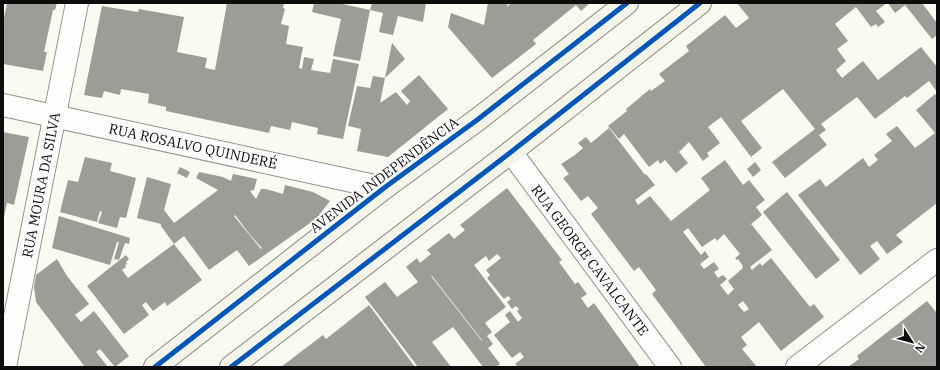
<svg xmlns="http://www.w3.org/2000/svg" width="940" height="370" viewBox="0 0 940 370" font-family="'IBM Plex Serif',serif">
	<style>
		.building { fill: #9e9c97; fill-rule: evenodd }
		.lines { fill: none; stroke-linecap: round; stroke-linejoin: round }
		.minor-casing { stroke: #949490; stroke-width: 24 }
		.secondary-casing { stroke: #8b8a86; stroke-width: 24 }
		.minor { stroke: #fefefd; stroke-width: 22 }
		.secondary { stroke: #f5f4e8; stroke-width: 22 }
		.cycleway-casing { stroke: #fff; stroke-width: 8 }
		.cycleway { stroke: #0057b8; stroke-width: 5 }
		.labels { text-anchor: middle; dominant-baseline: central; stroke-width: 4; stroke-linejoin: round; paint-order: stroke }
		.street-label { font-size: 14px; fill: #0d0d0d; stroke: #fff }
	</style>
	<rect width="100%" height="100%" fill="#fbfaf1"/>
	<!-- building -->
	<g class="building">
		<path d="M 7,3 L 31,3 L 40,4 L 40,3 L 57,3 L 55,10 L 53,10 L 44,52 L 47,52 L 43,71 L 3,64 L 3,23 Z"/>
		<path d="M 227,3 L 284,3 L 283,8 L 285,9 L 281,24 L 289,26 L 286,44 L 303,47 L 299,68 L 302,69 L 304,57 L 314,59 L 311,70 L 330,73 L 333,59 L 359,64 L 343,139 L 317,134 L 318,128 L 292,122 L 290,130 L 271,126 L 269,133 L 166,111 L 166,107 L 148,103 L 149,94 L 121,89 L 120,95 L 104,91 L 102,98 L 84,95 L 102,6 L 138,12 L 139,9 L 184,17 L 177,52 L 207,58 L 205,68 L 215,70 Z"/>
		<path d="M 314,3 L 338,3 L 370,10 L 360,61 L 333,56 L 341,19 L 312,12 Z"/>
		<path d="M 372,3 L 426,3 L 423,22 L 398,16 L 393,35 L 379,32 L 383,13 L 370,10 Z"/>
		<path d="M 488,3 L 508,3 L 507,7 L 511,3 L 590,3 L 581,11 L 576,5 L 533,40 L 536,44 L 492,78 L 448,27 L 451,13 L 484,25 Z"/>
		<path d="M 737,3 L 887,3 L 876,11 L 885,22 L 878,27 L 876,24 L 871,27 L 856,7 L 835,24 L 848,41 L 837,49 L 846,61 L 836,70 L 842,78 L 863,61 L 878,80 L 921,47 L 937,67 L 937,92 L 929,81 L 907,98 L 905,96 L 875,119 L 857,97 L 821,124 L 826,130 L 819,135 L 827,145 L 785,178 L 772,162 L 815,129 L 783,89 L 741,121 L 762,148 L 751,157 L 721,117 L 708,127 L 720,143 L 707,153 L 709,156 L 703,161 L 689,142 L 679,152 L 688,163 L 676,173 L 665,160 L 660,164 L 658,160 L 649,167 L 624,134 L 619,139 L 608,126 L 627,111 L 626,109 L 650,89 L 651,91 L 665,81 L 659,74 L 689,51 L 686,46 L 725,15 L 736,28 L 749,18 Z"/>
		<path d="M 888,3 L 922,3 L 937,23 L 937,35 L 932,39 L 905,5 L 895,13 Z"/>
		<path d="M 392,43 L 405,59 L 385,78 L 380,103 L 396,92 L 407,105 L 410,101 L 401,91 L 419,75 L 448,109 L 388,157 L 357,151 L 361,129 L 348,126 L 357,86 L 370,88 L 373,76 L 385,78 Z"/>
		<path d="M 935,94 L 937,96 L 937,203 L 896,235 L 903,242 L 887,254 L 877,241 L 870,246 L 880,259 L 860,275 L 798,195 L 820,179 L 826,187 L 863,158 L 869,167 L 878,160 L 874,155 L 892,141 L 886,134 L 897,126 L 915,148 L 935,133 L 916,110 Z"/>
		<path d="M 609,128 L 645,175 L 646,174 L 655,185 L 635,200 L 638,205 L 650,196 L 671,221 L 710,190 L 701,178 L 725,160 L 743,185 L 749,180 L 765,200 L 756,207 L 762,215 L 751,224 L 772,250 L 750,267 L 752,270 L 760,263 L 762,266 L 771,258 L 810,307 L 814,304 L 824,317 L 781,351 L 759,322 L 741,337 L 747,345 L 742,349 L 757,367 L 706,367 L 652,294 L 656,290 L 639,267 L 634,271 L 591,214 L 598,208 L 588,196 L 581,201 L 563,178 L 569,174 L 561,164 L 575,155 L 583,148 L 578,143 L 586,137 L 591,143 ZM 688,228 L 702,247 L 715,238 L 717,241 L 724,234 L 740,254 L 735,258 L 737,260 L 738,259 L 743,266 L 742,267 L 743,268 L 728,281 L 734,289 L 728,295 L 720,285 L 727,279 L 723,275 L 718,278 L 714,272 L 719,269 L 714,262 L 704,269 L 700,264 L 709,257 L 705,251 L 701,255 L 683,232 ZM 743,301 L 749,309 L 744,312 L 738,305 Z"/>
		<path d="M 3,132 L 29,137 L 14,205 L 7,203 L 4,217 Z"/>
		<path d="M 85,157 L 112,163 L 110,171 L 136,178 L 126,218 L 120,217 L 117,228 L 98,223 L 102,212 L 100,211 L 97,222 L 60,212 L 68,180 L 78,182 Z"/>
		<path d="M 755,162 L 761,170 L 753,177 L 747,169 Z"/>
		<path d="M 180,167 L 190,172 L 187,178 L 177,173 Z"/>
		<path d="M 199,172 L 223,177 L 231,181 L 233,174 L 257,179 L 254,190 L 250,191 L 256,199 L 261,189 L 266,189 L 283,194 L 285,185 L 313,192 L 330,201 L 319,215 L 320,216 L 249,266 L 237,250 L 209,270 L 184,236 L 174,244 L 202,280 L 167,306 L 165,302 L 153,311 L 146,302 L 142,305 L 149,315 L 124,334 L 87,286 L 126,255 L 129,259 L 126,262 L 127,264 L 125,265 L 126,267 L 122,270 L 128,278 L 174,244 L 161,226 L 161,224 L 137,218 L 147,177 L 171,184 L 164,210 L 174,223 L 218,190 L 196,178 ZM 235,215 L 251,236 L 262,248 L 261,249 L 234,216 Z"/>
		<path d="M 507,188 L 562,260 L 559,262 L 575,284 L 578,282 L 587,294 L 581,298 L 588,308 L 594,303 L 640,367 L 528,367 L 527,366 L 526,367 L 518,367 L 515,364 L 524,357 L 520,352 L 512,358 L 494,335 L 510,322 L 505,315 L 510,311 L 518,322 L 522,318 L 517,311 L 519,309 L 516,306 L 512,309 L 507,302 L 511,299 L 508,296 L 504,299 L 487,278 L 490,275 L 486,270 L 501,258 L 497,254 L 489,261 L 486,256 L 474,265 L 506,307 L 485,323 L 492,332 L 487,336 L 493,344 L 488,348 L 500,364 L 496,367 L 483,367 L 453,327 L 432,342 L 451,367 L 418,367 L 365,297 L 385,282 L 397,297 L 418,282 L 406,267 L 417,258 L 420,263 L 431,254 L 427,250 L 449,233 L 454,239 L 465,230 L 460,225 ZM 431,276 L 432,276 L 482,340 L 482,341 Z"/>
		<path d="M 787,192 L 840,260 L 816,279 L 763,212 Z"/>
		<path d="M 59,216 L 130,238 L 129,244 L 125,243 L 119,260 L 114,259 L 119,242 L 117,242 L 110,265 L 52,248 Z"/>
		<path d="M 57,259 L 67,276 L 89,304 L 75,315 L 81,322 L 94,311 L 129,356 L 115,367 L 100,349 L 96,352 L 108,367 L 85,367 L 36,302 L 34,287 L 36,275 Z"/>
		<path d="M 927,301 L 937,313 L 937,367 L 848,367 L 859,359 L 857,356 Z"/>
		<path d="M 369,305 L 415,367 L 281,367 L 323,335 L 326,339 Z"/>
	</g>
	<g class="lines">
		<!-- minor casing -->
		<g class="minor-casing">
			<g id="minor">
				<path d="M 3,105 L 384,188"/>
				<path d="M 511,152 L 670,367"/>
				<path d="M 5,367 L 77,3"/>
				<path d="M 797,367 L 937,260"/>
			</g>
		</g>
		<!-- secondary casing -->
		<g class="secondary-casing">
			<g id="secondary">
				<path d="M 155,367 L 384,188 L 477,120 L 627,3"/>
				<path d="M 231,367 L 511,152 L 700,3"/>
			</g>
		</g>
		<!-- minor -->
		<use href="#minor" class="minor"/>
		<!-- secondary -->
		<use href="#secondary" class="secondary"/>
		<!-- cycleway casing -->
		<g class="cycleway-casing">
			<g id="cycleway">
				<path d="M 155,367 L 384,188 L 477,120 L 627,3"/>
				<path d="M 231,367 L 511,152 L 700,3"/>
			</g>
		</g>
		<!-- cycleway -->
		<use href="#cycleway" class="cycleway"/>
	</g>
	<g class="labels">
		<!-- street labels -->
		<g class="street-label">
			<text transform="translate(193 146) rotate(12)">RUA ROSALVO QUINDERÉ</text>
			<text transform="translate(384 175) rotate(-37)">AVENIDA INDEPENDÊNCIA</text>
			<text transform="translate(41 185) rotate(-79)">RUA MOURA DA SILVA</text>
			<text transform="translate(590 260) rotate(53)">RUA GEORGE CAVALCANTE</text>
		</g>
	</g>
	<!-- border -->
	<rect width="940" height="370" fill="none" stroke="#0d0d0d" stroke-width="8"/>
	<!-- north arrow -->
	<g transform="translate(912 342) rotate(126)" stroke="#ffffff" stroke-width="3" paint-order="stroke">
	<path d="M0-3L7 15L0 10L-7 15Z" fill="#0d0d0d"/>
	<text y="-6" font-size="11" font-weight="bold" text-anchor="middle" fill="#0d0d0d">N</text>
	</g>
</svg>
